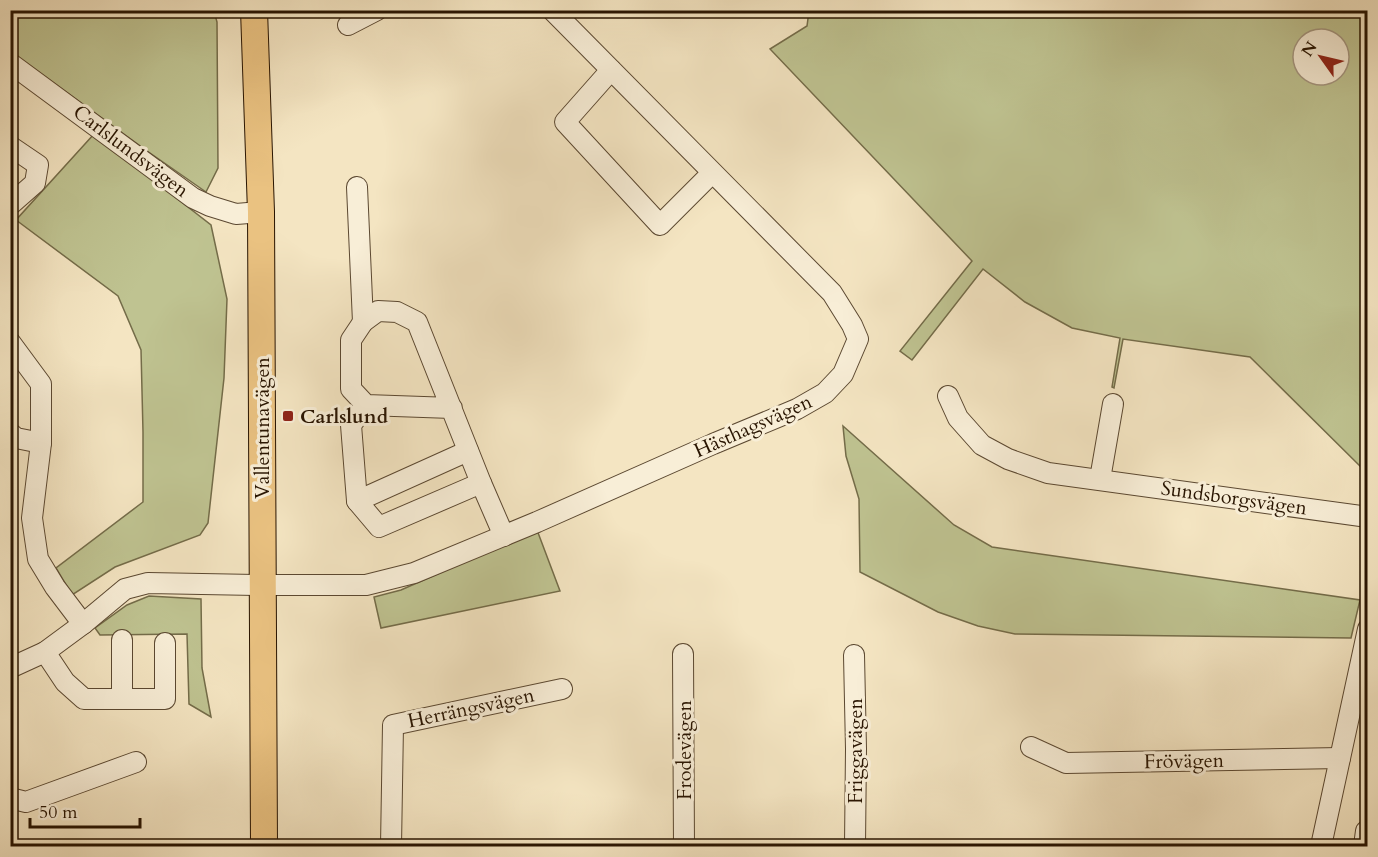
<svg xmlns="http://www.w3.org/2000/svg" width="1378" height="857" viewBox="0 0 1378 857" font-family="Cardo,serif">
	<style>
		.green { fill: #bfc391; stroke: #746c49; stroke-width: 1.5; fill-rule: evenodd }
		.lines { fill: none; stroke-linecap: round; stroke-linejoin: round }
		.minor-casing { stroke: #5b4831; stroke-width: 22 }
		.major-casing { stroke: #281401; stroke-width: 28 }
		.minor { stroke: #f8eed7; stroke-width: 20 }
		.major { stroke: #eac281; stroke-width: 26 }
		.poi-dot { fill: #8f2418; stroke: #f8eed7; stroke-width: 2 }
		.labels { text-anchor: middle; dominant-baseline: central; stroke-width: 6; stroke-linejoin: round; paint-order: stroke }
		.street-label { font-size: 20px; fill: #281401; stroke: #f8eed7 }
		.poi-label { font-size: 20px; font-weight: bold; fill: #281401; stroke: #f8eed7; text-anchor: start }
	</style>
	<rect width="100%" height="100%" fill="#f4e5c2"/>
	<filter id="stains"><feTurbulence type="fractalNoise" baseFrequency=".00333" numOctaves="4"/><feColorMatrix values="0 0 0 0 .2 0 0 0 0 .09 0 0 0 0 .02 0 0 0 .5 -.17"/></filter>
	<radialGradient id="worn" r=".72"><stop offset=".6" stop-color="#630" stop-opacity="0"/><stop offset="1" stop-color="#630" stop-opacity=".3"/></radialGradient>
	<!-- green -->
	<g class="green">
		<path d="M 11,11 L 214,11 L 217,22 L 218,168 L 206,192 L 150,153 L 11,52 Z"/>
		<path d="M 809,11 L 1367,11 L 1367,473 L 1250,357 L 1123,339 L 1114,388 L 1112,387 L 1120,338 L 1072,328 L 1025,302 L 983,269 L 912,360 L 900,351 L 972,261 L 770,49 L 807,26 ZM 1303,39 L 1339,39 L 1339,75 L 1303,75 Z"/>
		<path d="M 94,134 L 211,225 L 227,299 L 224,378 L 208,523 L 200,535 L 115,567 L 72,595 L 56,568 L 143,502 L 143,432 L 141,350 L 118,296 L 16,220 Z"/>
		<path d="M 843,426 L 954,525 L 992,547 L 1360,600 L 1351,638 L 1015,634 L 978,626 L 938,612 L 860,572 L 859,499 L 846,456 Z"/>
		<path d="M 537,530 L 560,591 L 381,628 L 374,597 L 401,590 Z"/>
		<path d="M 149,596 L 201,599 L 202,668 L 211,717 L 189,704 L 187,634 L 100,635 L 95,628 L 127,605 Z"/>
	</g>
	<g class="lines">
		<!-- minor casing -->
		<g class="minor-casing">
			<g id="minor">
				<path d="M 348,25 L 377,10"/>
				<path d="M 10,63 L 193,198 L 210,206 L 236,214 L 261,212"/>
				<path d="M 611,70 L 565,122 L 660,225 L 712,173"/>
				<path d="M 10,146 L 38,165 L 35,183 L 10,205"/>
				<path d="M 357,187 L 363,322"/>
				<path d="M 10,342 L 41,384 L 41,443 L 32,518 L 38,559 L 55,587 L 83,624"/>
				<path d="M 948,396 L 958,418 L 982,445 L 1008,459 L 1048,473 L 1368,517"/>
				<path d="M 366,405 L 351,425 L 357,501 L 379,527 L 481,483"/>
				<path d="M 452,408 L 366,405 L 351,389 L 351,340 L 363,322 L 378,311 L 397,312 L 417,322 L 481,483 L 504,536"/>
				<path d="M 10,433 L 16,438 L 41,443"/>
				<path d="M 1100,479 L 1113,404"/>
				<path d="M 357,501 L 468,451"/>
				<path d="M 45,652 L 65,682 L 84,699 L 165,699 L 165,643"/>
				<path d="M 683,654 L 684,846"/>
				<path d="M 854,655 L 856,749 L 855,846"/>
				<path d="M 10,668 L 45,652 L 83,624 L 125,589 L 148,583 L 263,585 L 366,585 L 414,573 L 537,522 L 713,444 L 797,409 L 825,393 L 843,374 L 858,339 L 852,325 L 832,293 L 552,10"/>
				<path d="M 122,699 L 122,640"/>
				<path d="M 1031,747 L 1066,763 L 1340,758"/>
				<path d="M 10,798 L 26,802 L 136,762"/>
				<path d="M 391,846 L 393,725 L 562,689"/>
				<path d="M 1321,846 L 1368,629"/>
				<path d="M 1364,846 L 1366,831"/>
			</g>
		</g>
		<!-- major casing -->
		<g class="major-casing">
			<path id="major" d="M 254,10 L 261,212 L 264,846"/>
		</g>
		<!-- minor -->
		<use href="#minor" class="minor"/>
		<!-- major -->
		<use href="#major" class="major"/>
	</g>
	<!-- markers -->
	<rect class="poi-dot" x="282" y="410" width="12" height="12" rx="3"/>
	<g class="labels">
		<!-- street labels -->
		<g class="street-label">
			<text transform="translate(131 151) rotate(37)">Carlslundsvägen</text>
			<text transform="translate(753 426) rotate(-24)">Hästhagsvägen</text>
			<text transform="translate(262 428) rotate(-90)">Vallentunavägen</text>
			<text transform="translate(1234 498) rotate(8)">Sundsborgsvägen</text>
			<text transform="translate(471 708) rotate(-12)">Herrängsvägen</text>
			<text transform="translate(684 750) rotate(-90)">Frodevägen</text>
			<text transform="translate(855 751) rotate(-90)">Friggavägen</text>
			<text transform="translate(1184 761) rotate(-1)">Frövägen</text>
		</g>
		<!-- poi labels -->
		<g class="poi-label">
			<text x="300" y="416">Carlslund</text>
		</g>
	</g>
	<!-- margin -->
	<rect width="1378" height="857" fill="none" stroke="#f4e5c2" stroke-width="36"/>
	<rect x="12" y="12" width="1354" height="833" fill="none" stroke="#281401" stroke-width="3"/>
	<rect x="18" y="18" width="1342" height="821" fill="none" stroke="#281401" stroke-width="1.5"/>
	<!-- north arrow -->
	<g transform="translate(1321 57) rotate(304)"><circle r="28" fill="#f8eed7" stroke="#a59781" stroke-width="1.5"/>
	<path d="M0-4.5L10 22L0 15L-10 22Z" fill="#8f2418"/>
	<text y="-9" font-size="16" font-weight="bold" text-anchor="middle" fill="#281401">N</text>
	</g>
	<!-- scale -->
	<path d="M30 818v9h110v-9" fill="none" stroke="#281401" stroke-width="3"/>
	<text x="39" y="818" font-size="18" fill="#281401" stroke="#f8eed7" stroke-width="4.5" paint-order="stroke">50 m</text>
	<rect width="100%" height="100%" filter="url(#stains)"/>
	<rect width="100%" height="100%" fill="url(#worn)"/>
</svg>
